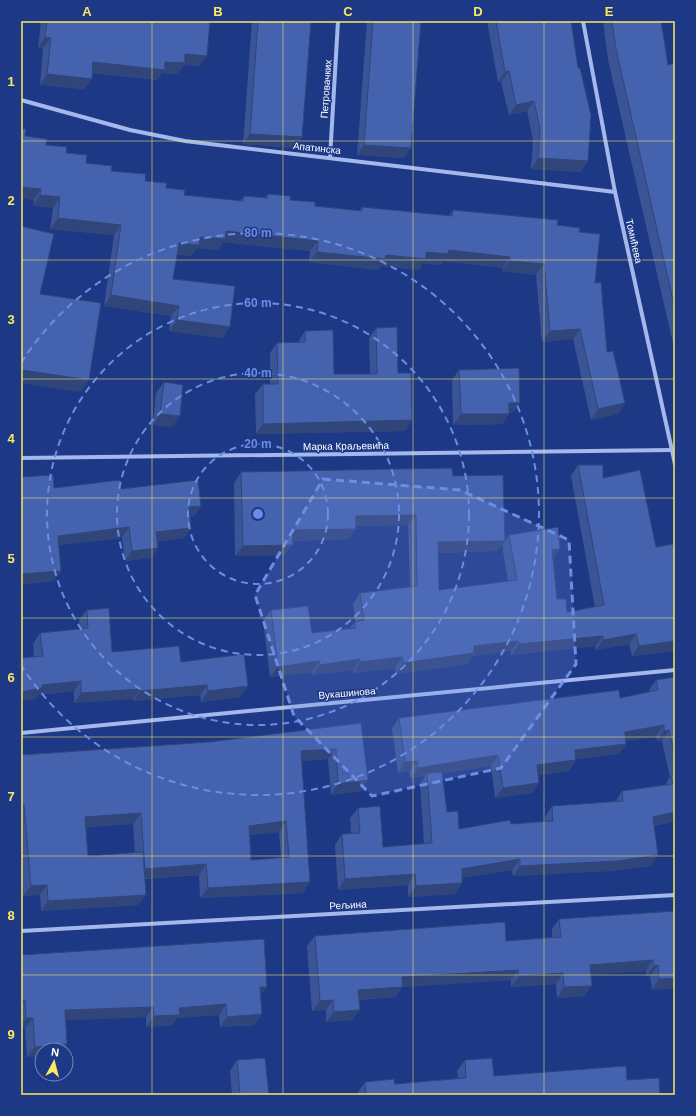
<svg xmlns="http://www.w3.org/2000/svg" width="696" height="1116" viewBox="0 0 696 1116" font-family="Arial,sans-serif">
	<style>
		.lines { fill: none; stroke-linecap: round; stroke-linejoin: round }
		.street { stroke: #a4b8eb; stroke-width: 4 }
		.wall { fill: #3b5496; fill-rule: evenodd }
		.shaded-wall { fill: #30457a }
		.building { fill: #4562ae; stroke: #30457a; fill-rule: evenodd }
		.marked { fill: #6c8ce6; fill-opacity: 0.2; stroke: #6c8ce6; stroke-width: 3; stroke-dasharray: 8 5; stroke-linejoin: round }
		.grid { fill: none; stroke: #fbe862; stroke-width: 1; stroke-opacity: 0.55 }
		.ring { fill: none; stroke: #6c8ce6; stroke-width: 2; stroke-dasharray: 7 5 }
		.labels { text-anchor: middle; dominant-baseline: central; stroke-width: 3; stroke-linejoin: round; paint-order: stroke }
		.street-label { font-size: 10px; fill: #fff; stroke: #1d3985 }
		.centre { fill: #6c8ce6; stroke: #1d3985; stroke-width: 2 }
		.ring-label { font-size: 12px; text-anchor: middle; font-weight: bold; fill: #6c8ce6; stroke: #1d3985; stroke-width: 3; stroke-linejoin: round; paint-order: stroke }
		.neatline { fill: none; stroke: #fbe862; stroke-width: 1.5 }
		.grid-label { font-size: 13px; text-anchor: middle; font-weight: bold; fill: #fbe862 }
	</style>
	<rect width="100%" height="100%" fill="#1d3985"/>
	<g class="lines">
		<!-- street -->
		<g class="street">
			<path d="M 583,21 L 615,192 L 675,464"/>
			<path d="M 21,100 L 130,130 L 185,141 L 615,192"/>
			<path d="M 330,158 L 338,21"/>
			<path d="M 21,458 L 672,450"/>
			<path d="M 21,733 L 675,670"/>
			<path d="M 21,931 L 675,895"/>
		</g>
	</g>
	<!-- wall -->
	<g class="wall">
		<path d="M 41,21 L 210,21 L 200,66 L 184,65 L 177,74 L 162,73 L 157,80 L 92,73 L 92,79 L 84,89 L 40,85 L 43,48 L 38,48 Z"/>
		<path d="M 252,21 L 311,21 L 295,148 L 243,144 Z"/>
		<path d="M 367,21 L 421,21 L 404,158 L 357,155 Z"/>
		<path d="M 487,21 L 571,21 L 581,172 L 531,169 L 533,140 L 527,111 L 509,115 L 501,82 L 498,82 Z"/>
		<path d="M 603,21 L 661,21 L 668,65 L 675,63 L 675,352 L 608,60 Z"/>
		<path d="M 21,129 L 25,136 L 66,153 L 86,163 L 145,181 L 184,195 L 240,201 L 244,196 L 265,198 L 268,194 L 315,206 L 359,211 L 362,207 L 449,216 L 453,210 L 557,225 L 579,232 L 595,283 L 607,352 L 625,403 L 618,414 L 591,420 L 573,339 L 542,342 L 536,275 L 502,271 L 503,268 L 444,261 L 441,265 L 423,263 L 419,270 L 381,266 L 378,270 L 309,262 L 310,251 L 223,242 L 218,250 L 197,248 L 191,256 L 177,254 L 173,279 L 223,338 L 169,331 L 171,316 L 104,306 L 114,235 L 50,229 L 53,208 L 33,205 L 34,200 L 21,198 Z"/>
		<path d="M 376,328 L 398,373 L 412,420 L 405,431 L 256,434 L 255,394 L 263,384 L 270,384 L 270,353 L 277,343 L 298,342 L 305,331 L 334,374 L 370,374 L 369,338 Z"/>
		<path d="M 459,370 L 520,403 L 512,413 L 509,413 L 502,424 L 453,425 L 452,380 Z"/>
		<path d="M 164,382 L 172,427 L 153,425 L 156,393 Z"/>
		<path d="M 578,465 L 603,478 L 675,651 L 632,656 L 629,644 L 596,650 L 595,646 L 511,655 L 511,651 L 473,656 L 467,664 L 396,674 L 395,668 L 353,673 L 353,670 L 312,675 L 312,672 L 270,677 L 263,621 L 271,610 L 312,633 L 350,628 L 355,622 L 353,604 L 360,593 L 410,587 L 408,525 L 356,526 L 356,529 L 349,539 L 292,541 L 285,555 L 235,556 L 234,483 L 241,472 L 453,476 L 505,541 L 497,551 L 438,553 L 439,590 L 508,581 L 502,545 L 509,535 L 560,549 L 553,559 L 557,599 L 567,612 L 595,607 L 571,476 Z"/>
		<path d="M 21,477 L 54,488 L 121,489 L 201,506 L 194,516 L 190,517 L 191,528 L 184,538 L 157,542 L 151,558 L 125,561 L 122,538 L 59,545 L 61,571 L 54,581 L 21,584 Z"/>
		<path d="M 87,610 L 112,652 L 181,662 L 248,686 L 240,697 L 201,702 L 200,695 L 133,701 L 133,699 L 74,703 L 74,691 L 38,695 L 35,699 L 21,701 L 21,658 L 34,657 L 33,644 L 40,633 L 80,629 L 79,620 Z"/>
		<path d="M 675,677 L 675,821 L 654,826 L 651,866 L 609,871 L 513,876 L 512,870 L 462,878 L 462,883 L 455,894 L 408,897 L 408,885 L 338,890 L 335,845 L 342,834 L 351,834 L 350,818 L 358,808 L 383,847 L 424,844 L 420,784 L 425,776 L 410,778 L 409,771 L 398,773 L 392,729 L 399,718 L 620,698 L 649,692 L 649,690 L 656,680 ZM 656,736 L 657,741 L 662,741 L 670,777 L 665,785 L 622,791 L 615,802 L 552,806 L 545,817 L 545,821 L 459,829 L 447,812 L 442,773 L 491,766 L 495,798 L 532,793 L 538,775 L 569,771 L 576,760 L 576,759 L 619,754 L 626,744 L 626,741 Z"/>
		<path d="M 361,723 L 361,791 L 331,795 L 328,759 L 302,761 L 303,893 L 200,898 L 199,875 L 145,879 L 146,895 L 138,905 L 41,911 L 40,895 L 23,896 L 21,868 L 21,755 L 209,742 ZM 133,824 L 135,853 L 88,856 L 86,827 ZM 279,832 L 281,858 L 251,860 L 250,835 Z"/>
		<path d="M 675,911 L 675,988 L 652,990 L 650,976 L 646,976 L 646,971 L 591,974 L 584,996 L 557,998 L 556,984 L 511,987 L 511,980 L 402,987 L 395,997 L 359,1000 L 352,1020 L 326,1022 L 326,1010 L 312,1011 L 307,946 L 315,936 L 506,941 L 552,937 L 552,929 L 559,919 Z"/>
		<path d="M 21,955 L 260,996 L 262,1014 L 254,1025 L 220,1027 L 219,1015 L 177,1018 L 172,1025 L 146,1027 L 146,1017 L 66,1020 L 67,1044 L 63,1050 L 42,1050 L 27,1057 L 25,1028 L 21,1028 Z"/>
		<path d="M 237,1060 L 269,1095 L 232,1095 L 230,1071 Z"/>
		<path d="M 465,1060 L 494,1076 L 627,1080 L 660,1095 L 358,1095 L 358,1092 L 365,1082 L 395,1084 L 458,1078 L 457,1071 Z"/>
	</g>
	<!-- shaded-wall -->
	<g class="shaded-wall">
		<path d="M 45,37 L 51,38 L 43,48 L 38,48 Z"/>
		<path d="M 185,54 L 207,56 L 200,66 L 184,65 L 177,74 L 162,73 L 157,80 L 86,72 L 93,62 Z"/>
		<path d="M 509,71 L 501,82 L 498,82 L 505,72 Z"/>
		<path d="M 47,74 L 92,79 L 84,89 L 40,85 Z"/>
		<path d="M 534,101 L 527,111 L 509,115 L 516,105 Z"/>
		<path d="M 250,134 L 302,137 L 295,148 L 243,144 Z"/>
		<path d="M 364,145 L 411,148 L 404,158 L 357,155 Z"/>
		<path d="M 538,158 L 588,161 L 581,172 L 531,169 Z"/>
		<path d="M 21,187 L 41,189 L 34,200 L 21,198 Z"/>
		<path d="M 40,195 L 60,197 L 53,208 L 33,205 Z"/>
		<path d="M 58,218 L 121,225 L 114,235 L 50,229 Z"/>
		<path d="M 226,231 L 318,241 L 310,251 L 223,242 L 218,250 L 197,248 L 191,256 L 171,254 L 179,243 L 200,237 Z"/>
		<path d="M 449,250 L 510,257 L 503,268 L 444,261 L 441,265 L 423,263 L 419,270 L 381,266 L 378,270 L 309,262 L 317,252 L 386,255 Z"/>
		<path d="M 510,261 L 544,264 L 536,275 L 502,271 Z"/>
		<path d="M 111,295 L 179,306 L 171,316 L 104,306 Z"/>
		<path d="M 177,320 L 230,327 L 223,338 L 169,331 Z"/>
		<path d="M 580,329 L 573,339 L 542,342 L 550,331 Z"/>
		<path d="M 22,370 L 89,380 L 80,392 L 21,383 Z"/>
		<path d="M 509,403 L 520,403 L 512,413 L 502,414 Z"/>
		<path d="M 625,403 L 618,414 L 591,420 L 598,409 Z"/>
		<path d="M 160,414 L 180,416 L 172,427 L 153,425 Z"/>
		<path d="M 461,414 L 509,414 L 502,424 L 453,425 Z"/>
		<path d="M 412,420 L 405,431 L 256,434 L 263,424 Z"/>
		<path d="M 201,506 L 194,516 L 181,518 L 189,507 Z"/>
		<path d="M 416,515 L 408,525 L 348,526 L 356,516 Z"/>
		<path d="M 129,527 L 122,538 L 51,546 L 58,536 Z"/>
		<path d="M 191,528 L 184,538 L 149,543 L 156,532 Z"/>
		<path d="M 356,529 L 349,539 L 285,541 L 292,530 Z"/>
		<path d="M 505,541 L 497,551 L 430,553 L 438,542 Z"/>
		<path d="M 293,545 L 285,555 L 235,556 L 243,546 Z"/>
		<path d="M 158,548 L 151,558 L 125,561 L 132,551 Z"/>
		<path d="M 560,549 L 553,559 L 552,550 Z"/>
		<path d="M 61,571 L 54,581 L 21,584 L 21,574 Z"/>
		<path d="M 636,634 L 629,644 L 596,650 L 603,640 Z"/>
		<path d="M 603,636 L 595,646 L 511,655 L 519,644 Z"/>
		<path d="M 518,641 L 511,651 L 473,656 L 467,664 L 396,674 L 403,663 L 474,646 Z"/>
		<path d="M 675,641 L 675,651 L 632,656 L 639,646 Z"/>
		<path d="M 402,657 L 395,668 L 353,673 L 360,662 Z"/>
		<path d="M 360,659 L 353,670 L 312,675 L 320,665 Z"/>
		<path d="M 319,661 L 312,672 L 270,677 L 278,667 Z"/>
		<path d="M 81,681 L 74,691 L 38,695 L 35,699 L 21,701 L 21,692 L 42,685 Z"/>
		<path d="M 207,685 L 200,695 L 133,701 L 140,691 Z"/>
		<path d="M 248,686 L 240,697 L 201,702 L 208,691 Z"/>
		<path d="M 140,689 L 133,699 L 74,703 L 81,693 Z"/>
		<path d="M 664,725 L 656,736 L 618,742 L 625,732 Z"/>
		<path d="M 669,730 L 662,741 L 657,741 L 664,731 Z"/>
		<path d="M 626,744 L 619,754 L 568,760 L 575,750 Z"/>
		<path d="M 336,749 L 328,759 L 294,762 L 301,751 Z"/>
		<path d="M 498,755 L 491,766 L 427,776 L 427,773 L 425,776 L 410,778 L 418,768 Z"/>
		<path d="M 576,760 L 569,771 L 529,776 L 537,765 Z"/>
		<path d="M 417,761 L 409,771 L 398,773 L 405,762 Z"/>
		<path d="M 368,780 L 361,791 L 331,795 L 338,784 Z"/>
		<path d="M 539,783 L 532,793 L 495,798 L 503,788 Z"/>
		<path d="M 675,812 L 675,821 L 645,827 L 653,817 Z"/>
		<path d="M 141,813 L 133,824 L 78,827 L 85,817 Z"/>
		<path d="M 286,821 L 279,832 L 242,836 L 249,826 Z"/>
		<path d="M 658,855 L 651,866 L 609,871 L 513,876 L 520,866 Z"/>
		<path d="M 520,859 L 512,870 L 454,879 L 462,869 Z"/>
		<path d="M 206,864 L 199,875 L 137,879 L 145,869 Z"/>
		<path d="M 415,874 L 408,885 L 338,890 L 345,879 Z"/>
		<path d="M 310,882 L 303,893 L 200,898 L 208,888 Z"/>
		<path d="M 462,883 L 455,894 L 408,897 L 416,886 Z"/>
		<path d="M 47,885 L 40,895 L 23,896 L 31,886 Z"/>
		<path d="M 146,895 L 138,905 L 41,911 L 48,901 Z"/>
		<path d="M 653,960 L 646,971 L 583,975 L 590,965 Z"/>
		<path d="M 658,965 L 650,976 L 646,976 L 654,966 Z"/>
		<path d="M 518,970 L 511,980 L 402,987 L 395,997 L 351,1000 L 358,990 L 402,977 Z"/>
		<path d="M 563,973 L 556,984 L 511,987 L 519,976 Z"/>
		<path d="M 675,978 L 675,988 L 652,990 L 659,979 Z"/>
		<path d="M 592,986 L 584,996 L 557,998 L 564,987 Z"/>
		<path d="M 260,987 L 267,987 L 259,997 Z"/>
		<path d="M 25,1000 L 21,1006 L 21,1001 Z"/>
		<path d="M 333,1000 L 326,1010 L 312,1011 L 320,1001 Z"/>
		<path d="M 226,1004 L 219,1015 L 177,1018 L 172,1025 L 146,1027 L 154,1016 L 179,1008 Z"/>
		<path d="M 153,1007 L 146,1017 L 58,1021 L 65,1010 Z"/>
		<path d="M 360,1010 L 352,1020 L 326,1022 L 334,1012 Z"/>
		<path d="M 262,1014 L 254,1025 L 220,1027 L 227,1017 Z"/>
		<path d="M 26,1018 L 33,1018 L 25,1028 L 21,1028 L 21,1025 Z"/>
		<path d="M 67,1044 L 63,1050 L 42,1050 L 42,1056 L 27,1057 L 35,1047 Z"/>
	</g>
	<!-- building -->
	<g class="building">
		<path d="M 47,21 L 210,21 L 207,56 L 185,54 L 185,63 L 165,62 L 165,70 L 93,62 L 92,79 L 47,74 L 51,38 L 45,37 Z"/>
		<path d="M 258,21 L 311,21 L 302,137 L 250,134 Z"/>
		<path d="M 373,21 L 421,21 L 411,148 L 364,145 Z"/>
		<path d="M 496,21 L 571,21 L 578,68 L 580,68 L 591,115 L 588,161 L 538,158 L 540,129 L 534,101 L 516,105 L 509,71 L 505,72 Z"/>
		<path d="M 612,21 L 661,21 L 668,65 L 675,63 L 675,309 L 616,49 Z"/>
		<path d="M 21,129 L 26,129 L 25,136 L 47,139 L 46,145 L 67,147 L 66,153 L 87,155 L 86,163 L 112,166 L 111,171 L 146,174 L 145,181 L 167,183 L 166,188 L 185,190 L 184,195 L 243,201 L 244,196 L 267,198 L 268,194 L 291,196 L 290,200 L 315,202 L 315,206 L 362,211 L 362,207 L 452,216 L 453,210 L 558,220 L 557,225 L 580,228 L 579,232 L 600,234 L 595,283 L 601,282 L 607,352 L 613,351 L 625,403 L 598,409 L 580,329 L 550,331 L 544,264 L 510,261 L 510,257 L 449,250 L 448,254 L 426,252 L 426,259 L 386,255 L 385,259 L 317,252 L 318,241 L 226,231 L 225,239 L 200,237 L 199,245 L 179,243 L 173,279 L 235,286 L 230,327 L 177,320 L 179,306 L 111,295 L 121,225 L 58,218 L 60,197 L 40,195 L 41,189 L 21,187 Z"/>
		<path d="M 21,226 L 54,234 L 40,294 L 101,303 L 89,380 L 22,370 L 22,419 L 21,419 Z"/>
		<path d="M 397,327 L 398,373 L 411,373 L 412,420 L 263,424 L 263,384 L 278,384 L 277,343 L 305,342 L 305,331 L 333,330 L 334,374 L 377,374 L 376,328 Z"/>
		<path d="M 519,368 L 520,403 L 509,403 L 509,414 L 461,414 L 459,370 Z"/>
		<path d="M 164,382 L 183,385 L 180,416 L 160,414 Z"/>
		<path d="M 578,465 L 603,465 L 603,478 L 640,470 L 656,547 L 673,544 L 675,553 L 675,641 L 639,646 L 636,634 L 603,640 L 603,636 L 519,644 L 518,641 L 474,646 L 474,653 L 403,663 L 402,657 L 360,662 L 360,659 L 320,665 L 319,661 L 278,667 L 271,610 L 308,606 L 312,633 L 356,628 L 355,622 L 364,620 L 360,593 L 417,586 L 416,515 L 356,516 L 356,529 L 292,530 L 293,545 L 243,546 L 241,472 L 452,468 L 453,476 L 503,475 L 505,541 L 438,542 L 439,590 L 517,580 L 509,535 L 558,527 L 560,549 L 552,550 L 557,599 L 566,599 L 567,612 L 604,605 Z"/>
		<path d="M 53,475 L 54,488 L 120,480 L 121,489 L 198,480 L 201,506 L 189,507 L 191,528 L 156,532 L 158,548 L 132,551 L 129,527 L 58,536 L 61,571 L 21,574 L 21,477 Z"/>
		<path d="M 109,608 L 112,652 L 179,646 L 181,662 L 244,654 L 248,686 L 208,691 L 207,685 L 140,691 L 140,689 L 81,693 L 81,681 L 42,685 L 42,688 L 21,692 L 21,658 L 43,656 L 40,633 L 88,628 L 87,610 Z"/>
		<path d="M 675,677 L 675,756 L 669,730 L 664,731 L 664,725 L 625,732 L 626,744 L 575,750 L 576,760 L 537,765 L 539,783 L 503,788 L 498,755 L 418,768 L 417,761 L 405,762 L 399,718 L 619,690 L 620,698 L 658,690 L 656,680 Z"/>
		<path d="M 361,723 L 368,780 L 338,784 L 336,749 L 301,751 L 310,882 L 208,888 L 206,864 L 145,869 L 141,813 L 85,817 L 88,856 L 143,852 L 146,895 L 48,901 L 47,885 L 31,886 L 24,805 L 21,805 L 21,755 L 209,742 ZM 286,821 L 289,857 L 251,860 L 249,826 Z"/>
		<path d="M 442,772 L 447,812 L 458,811 L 459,829 L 510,820 L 511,824 L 553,821 L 552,806 L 623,801 L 622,791 L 673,784 L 671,776 L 675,775 L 675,812 L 653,817 L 658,855 L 617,861 L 520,866 L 520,859 L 462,869 L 462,883 L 416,886 L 415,874 L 345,879 L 342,834 L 360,833 L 358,808 L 380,806 L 383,847 L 432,843 L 427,773 Z"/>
		<path d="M 675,911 L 675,978 L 659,979 L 658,965 L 654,966 L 653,960 L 590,965 L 592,986 L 564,987 L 563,973 L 519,976 L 518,970 L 402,977 L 403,987 L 358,990 L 360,1010 L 334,1012 L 333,1000 L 320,1001 L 315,936 L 505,922 L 506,941 L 561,937 L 559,919 Z"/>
		<path d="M 264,939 L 267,987 L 260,987 L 262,1014 L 227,1017 L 226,1004 L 179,1008 L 180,1015 L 154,1016 L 153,1007 L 65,1010 L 67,1044 L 35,1047 L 33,1018 L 26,1018 L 25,1000 L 21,1001 L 21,955 Z"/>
		<path d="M 265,1058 L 269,1095 L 240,1095 L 237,1060 Z"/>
		<path d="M 492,1058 L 494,1076 L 626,1066 L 627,1080 L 659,1078 L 660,1095 L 362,1095 L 366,1095 L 365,1082 L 394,1079 L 395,1084 L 466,1078 L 465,1060 Z"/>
	</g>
	<!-- marked area -->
	<path class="marked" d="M 323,479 L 460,490 L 569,540 L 576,664 L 501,768 L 372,796 L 294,716 L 255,595 Z"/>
	<!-- grid -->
	<path class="grid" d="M 152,21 L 152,1095M 283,21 L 283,1095M 413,21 L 413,1095M 544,21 L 544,1095M 21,141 L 675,141M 21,260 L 675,260M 21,379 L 675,379M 21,498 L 675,498M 21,618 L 675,618M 21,737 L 675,737M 21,856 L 675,856M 21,975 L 675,975"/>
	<!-- distance rings -->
	<g class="ring">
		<circle cx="258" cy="514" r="70"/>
		<circle cx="258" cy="514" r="141"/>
		<circle cx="258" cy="514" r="211"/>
		<path d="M21 363A281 281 0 1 1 21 665"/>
	</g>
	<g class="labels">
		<!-- street labels -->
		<g class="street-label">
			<text transform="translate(326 89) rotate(-86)">Петровачких</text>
			<text transform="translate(317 148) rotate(6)">Апатинска</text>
			<text transform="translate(634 241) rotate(77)">Томићева</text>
			<text transform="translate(346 446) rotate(-1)">Марка Краљевића</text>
			<text transform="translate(347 693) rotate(-5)">Вукашинова</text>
			<text transform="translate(348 905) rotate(-3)">Рељина</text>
		</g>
	</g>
	<circle cx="258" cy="514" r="6" class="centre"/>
	<g class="ring-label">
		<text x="258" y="237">80 m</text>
		<text x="258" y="307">60 m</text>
		<text x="258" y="377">40 m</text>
		<text x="258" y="448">20 m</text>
	</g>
	<!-- border -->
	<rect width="696" height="1116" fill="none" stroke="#1d3985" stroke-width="44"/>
	<!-- north arrow -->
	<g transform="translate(54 1062) rotate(7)"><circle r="19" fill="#1d3985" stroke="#7788b6"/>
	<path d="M0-3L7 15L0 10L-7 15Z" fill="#fbe862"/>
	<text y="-6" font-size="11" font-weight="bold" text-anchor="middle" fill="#ffffff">N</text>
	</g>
	<rect x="22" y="22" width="652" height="1072" class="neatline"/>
	<g class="grid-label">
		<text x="87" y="16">A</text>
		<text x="218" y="16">B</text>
		<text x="348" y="16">C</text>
		<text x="478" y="16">D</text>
		<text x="609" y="16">E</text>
		<text x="11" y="86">1</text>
		<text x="11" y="205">2</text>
		<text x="11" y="324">3</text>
		<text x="11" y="443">4</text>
		<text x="11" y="563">5</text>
		<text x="11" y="682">6</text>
		<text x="11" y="801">7</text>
		<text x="11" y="920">8</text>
		<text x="11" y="1039">9</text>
	</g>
</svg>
